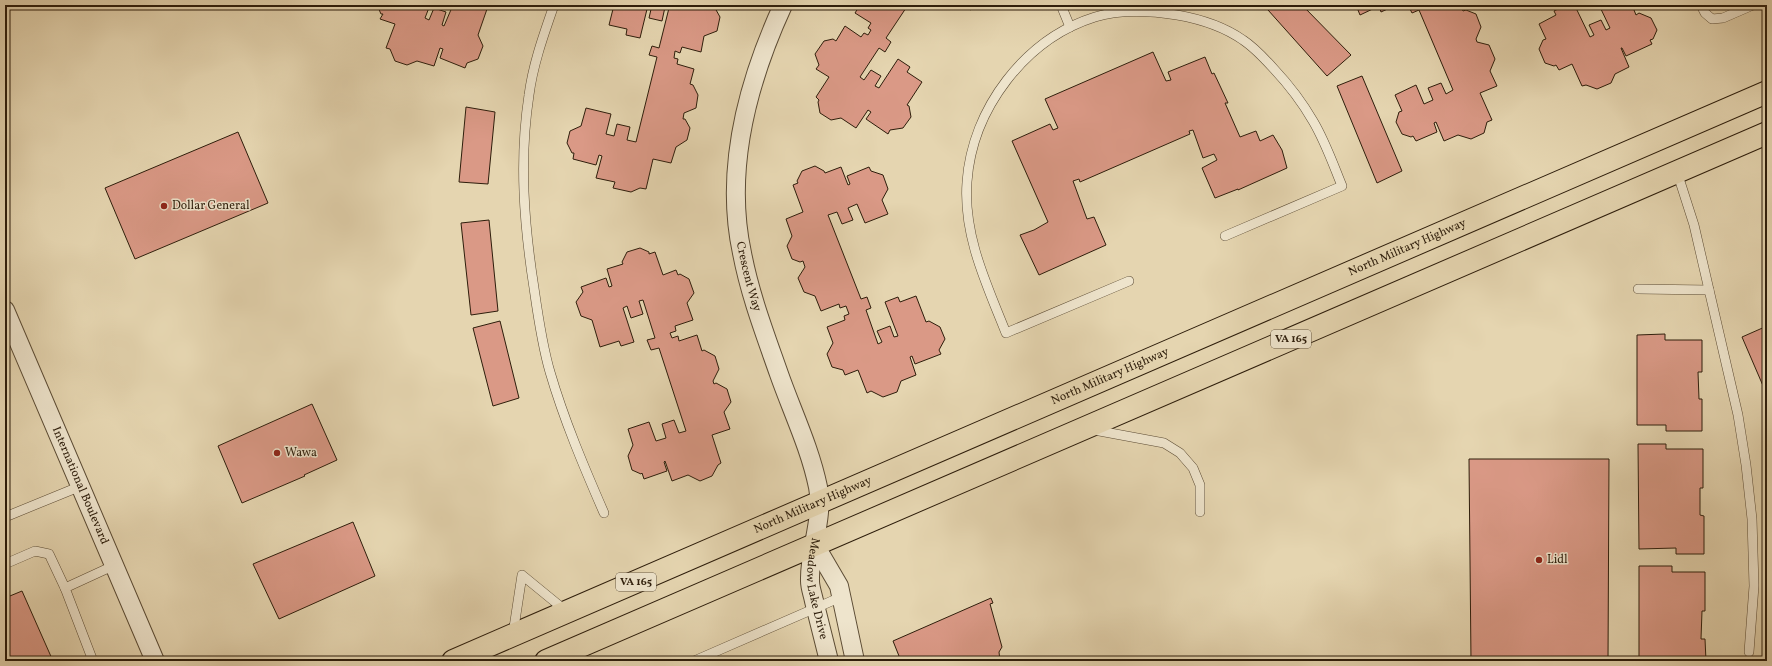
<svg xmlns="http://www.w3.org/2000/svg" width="1772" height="666" viewBox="0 0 1772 666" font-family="Vollkorn,serif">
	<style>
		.building { fill: #da9986; stroke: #2d1d0b }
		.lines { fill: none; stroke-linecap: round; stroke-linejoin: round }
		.service-casing { stroke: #5b4b34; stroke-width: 10 }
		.minor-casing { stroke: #5b4b34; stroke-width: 20 }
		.primary-casing { stroke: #2d1d0b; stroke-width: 24 }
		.service { stroke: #eee4cc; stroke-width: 9 }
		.minor { stroke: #eee4cc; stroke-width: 18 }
		.primary { stroke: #e5d5b0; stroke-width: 22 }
		.poi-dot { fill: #8f2418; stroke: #eee4cc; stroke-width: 1.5 }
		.labels { text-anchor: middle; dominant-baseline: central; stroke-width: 3; stroke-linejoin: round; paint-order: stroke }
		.shield { fill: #eee4cc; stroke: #675945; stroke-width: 1 }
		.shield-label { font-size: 11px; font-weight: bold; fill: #2d1d0b }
		.poi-label { font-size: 12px; fill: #2d1d0b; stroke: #eee4cc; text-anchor: start }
		.street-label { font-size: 12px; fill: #2d1d0b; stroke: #eee4cc }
	</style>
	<rect width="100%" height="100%" fill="#e5d5b0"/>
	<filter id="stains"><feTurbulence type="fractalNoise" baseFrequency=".005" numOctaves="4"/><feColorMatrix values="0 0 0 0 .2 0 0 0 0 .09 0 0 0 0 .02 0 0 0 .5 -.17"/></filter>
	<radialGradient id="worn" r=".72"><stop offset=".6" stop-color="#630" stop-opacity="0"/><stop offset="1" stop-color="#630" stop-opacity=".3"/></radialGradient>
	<!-- building -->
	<g class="building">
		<path d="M 377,5 L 430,5 L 425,18 L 429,20 L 434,8 L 446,12 L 442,25 L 444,26 L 453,5 L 476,5 L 487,9 L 478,35 L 483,46 L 478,59 L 467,63 L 465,68 L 440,58 L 443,49 L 440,48 L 434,66 L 417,61 L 407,65 L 395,61 L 390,49 L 386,48 L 395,24 L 380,19 L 383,14 L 381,14 Z"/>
		<path d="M 614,5 L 648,5 L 640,38 L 626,35 L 627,29 L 609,25 Z"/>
		<path d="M 652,5 L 713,5 L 712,8 L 715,8 L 720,17 L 717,31 L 704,36 L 701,52 L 682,47 L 680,53 L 675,51 L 674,58 L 678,59 L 677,64 L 694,69 L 690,84 L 693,85 L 698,95 L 696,108 L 684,113 L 683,119 L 685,119 L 690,128 L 687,140 L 676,147 L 671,163 L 653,159 L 646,189 L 640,188 L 631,192 L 613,188 L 615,182 L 596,178 L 602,156 L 599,155 L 596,165 L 573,159 L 574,153 L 572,153 L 567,143 L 570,131 L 581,126 L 586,108 L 611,114 L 606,134 L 614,136 L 617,124 L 630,127 L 627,140 L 636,142 L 657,57 L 649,55 L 652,46 L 659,48 L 669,8 L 665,7 L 662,21 L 649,18 Z"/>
		<path d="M 860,5 L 908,5 L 886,38 L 891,42 L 885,52 L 879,48 L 860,77 L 864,80 L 871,70 L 881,76 L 875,86 L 879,88 L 898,59 L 910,67 L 907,72 L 922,82 L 907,105 L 909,106 L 911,117 L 903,128 L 890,130 L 888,134 L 866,119 L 871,112 L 868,110 L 856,128 L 841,118 L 831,120 L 820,113 L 818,102 L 819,100 L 816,97 L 829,77 L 816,69 L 819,65 L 815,54 L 824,41 L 833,39 L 836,41 L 845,26 L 861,37 L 864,33 L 868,35 L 871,30 L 868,28 L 871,23 L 855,13 Z"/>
		<path d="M 963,5 L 975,5 L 971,10 Z"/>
		<path d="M 1273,5 L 1302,5 L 1351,55 L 1327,76 L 1268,10 Z"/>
		<path d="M 1356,5 L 1394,5 L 1394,6 L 1381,12 L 1379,6 L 1360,15 Z"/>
		<path d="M 1408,5 L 1460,5 L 1463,11 L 1466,10 L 1476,14 L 1481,27 L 1476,39 L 1477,42 L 1489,45 L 1495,59 L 1490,71 L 1497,86 L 1480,93 L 1492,120 L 1487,122 L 1484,133 L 1471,139 L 1458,135 L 1444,141 L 1436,122 L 1434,123 L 1437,132 L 1416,141 L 1413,136 L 1411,137 L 1402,134 L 1396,122 L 1399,112 L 1402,111 L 1395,95 L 1416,85 L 1424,104 L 1433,100 L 1428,88 L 1441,83 L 1446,94 L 1453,90 L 1419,10 L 1412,13 Z"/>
		<path d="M 1558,5 L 1577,5 L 1575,6 L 1590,37 L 1594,35 L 1589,25 L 1601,20 L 1606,30 L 1610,28 L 1599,5 L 1632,5 L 1636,15 L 1639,13 L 1651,18 L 1657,30 L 1653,39 L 1650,40 L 1652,44 L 1626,56 L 1622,48 L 1621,48 L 1629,67 L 1615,74 L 1611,83 L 1597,89 L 1586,85 L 1582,86 L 1572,64 L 1559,70 L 1556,65 L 1554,66 L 1545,63 L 1539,49 L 1543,40 L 1546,39 L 1539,24 L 1556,15 L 1554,11 L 1560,8 Z"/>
		<path d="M 1153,52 L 1166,81 L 1171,80 L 1168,72 L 1205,57 L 1212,74 L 1214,73 L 1228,103 L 1225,103 L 1240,137 L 1256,131 L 1260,141 L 1273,135 L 1282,150 L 1287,168 L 1238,190 L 1238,189 L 1215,198 L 1202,168 L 1217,160 L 1214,154 L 1203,158 L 1193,130 L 1189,131 L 1190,134 L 1080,182 L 1079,179 L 1073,181 L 1087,219 L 1094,217 L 1106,245 L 1039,275 L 1020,235 L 1034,230 L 1048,222 L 1012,141 L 1050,124 L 1053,130 L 1058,128 L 1045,99 Z"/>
		<path d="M 1362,76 L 1402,171 L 1377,183 L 1337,86 Z"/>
		<path d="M 466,107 L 495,112 L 488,184 L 459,182 Z"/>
		<path d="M 238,132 L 268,203 L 135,259 L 105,188 Z"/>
		<path d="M 815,166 L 824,171 L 825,173 L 841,167 L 848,185 L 850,184 L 847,176 L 869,167 L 871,171 L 883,175 L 888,189 L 882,200 L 888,214 L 865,223 L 857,204 L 848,208 L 853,220 L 842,224 L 837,212 L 828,215 L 861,299 L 867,297 L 871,308 L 866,310 L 878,344 L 882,342 L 877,331 L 890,326 L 894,337 L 898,336 L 885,302 L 898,297 L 900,302 L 916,296 L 926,322 L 929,321 L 940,327 L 945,339 L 939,350 L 941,354 L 915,364 L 912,356 L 910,357 L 916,375 L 901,381 L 897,392 L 883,397 L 871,391 L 867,393 L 858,370 L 845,375 L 843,370 L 832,367 L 827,354 L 833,343 L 827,327 L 845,320 L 844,316 L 849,314 L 846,306 L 840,308 L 839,304 L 821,311 L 815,296 L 804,292 L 798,278 L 805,267 L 803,261 L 800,262 L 792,259 L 787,246 L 792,236 L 786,219 L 803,212 L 793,185 L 798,183 L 797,181 L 802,171 Z"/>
		<path d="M 489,220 L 498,311 L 471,315 L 461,223 Z"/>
		<path d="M 640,248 L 649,252 L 649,254 L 655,252 L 663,275 L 676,270 L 678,275 L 680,274 L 689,279 L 694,293 L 687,303 L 693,320 L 675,326 L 676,331 L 670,333 L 672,338 L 678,336 L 679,341 L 697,335 L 702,351 L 704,350 L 715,356 L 719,369 L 713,381 L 714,384 L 716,383 L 727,389 L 731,402 L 724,412 L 730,429 L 712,435 L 721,463 L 718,465 L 712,476 L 700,481 L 688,475 L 672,481 L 665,461 L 664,462 L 667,471 L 644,479 L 642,473 L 641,474 L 632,470 L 628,456 L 633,445 L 628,429 L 649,422 L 656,441 L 666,438 L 662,424 L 674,420 L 679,433 L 686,431 L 659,348 L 651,350 L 647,340 L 655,338 L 643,300 L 639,301 L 643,314 L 631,318 L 627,306 L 623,308 L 634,342 L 621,346 L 619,341 L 600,347 L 592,320 L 581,316 L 576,302 L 583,292 L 581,287 L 606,278 L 609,287 L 612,286 L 607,269 L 623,264 L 622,262 L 627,252 Z"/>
		<path d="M 500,321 L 519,398 L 493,406 L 473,328 Z"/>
		<path d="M 1767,326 L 1767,395 L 1742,337 Z"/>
		<path d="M 1665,334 L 1665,340 L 1702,340 L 1702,372 L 1698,372 L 1699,399 L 1702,399 L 1702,431 L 1666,431 L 1666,425 L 1637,425 L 1637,335 Z"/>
		<path d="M 312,404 L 337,460 L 304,475 L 305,476 L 242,503 L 218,446 Z"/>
		<path d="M 1638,444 L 1666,444 L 1666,449 L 1703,449 L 1703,488 L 1700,488 L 1700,515 L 1704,516 L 1704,554 L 1676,554 L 1676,548 L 1639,549 Z"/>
		<path d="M 1469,459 L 1609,459 L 1608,661 L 1471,661 Z"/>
		<path d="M 353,522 L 375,576 L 279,619 L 253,564 Z"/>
		<path d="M 1639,566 L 1672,566 L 1672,572 L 1705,572 L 1705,611 L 1702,611 L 1701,639 L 1705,639 L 1706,661 L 1639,661 Z"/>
		<path d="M 22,591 L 53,661 L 5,661 L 5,598 Z"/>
		<path d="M 991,598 L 993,603 L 990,604 L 1002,647 L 999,652 L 1000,661 L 985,661 L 985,658 L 979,661 L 901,661 L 893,641 Z"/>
	</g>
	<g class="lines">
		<!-- service casing -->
		<g class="service-casing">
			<g id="service">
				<path d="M 554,5 C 544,34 533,64 529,95 C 519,160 524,224 534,288 C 538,316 542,345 550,372 C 564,420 584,467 604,513"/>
				<path d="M 1061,5 L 1070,27"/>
				<path d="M 1701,5 L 1705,13 L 1712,19 L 1723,18 L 1753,5"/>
				<path d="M 1677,172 L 1694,225 L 1738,415 L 1746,465 L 1752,519 L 1754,586 L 1749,652"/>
				<path d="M 1129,281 L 1006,333 C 987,285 963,236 967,182 C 972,109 1025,39 1095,17 C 1121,9 1151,11 1177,15 C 1200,19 1223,26 1243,40 C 1255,48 1265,59 1274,69 C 1289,85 1302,102 1313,121 C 1325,141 1333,164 1342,186 L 1225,236"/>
				<path d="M 1638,289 L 1709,290"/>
				<path d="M 1094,430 L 1164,443 L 1180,453 L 1193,468 L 1200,485 L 1200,512"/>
				<path d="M 5,517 L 81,486"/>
				<path d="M 5,564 L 35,551 L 49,554 L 65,588"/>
				<path d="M 513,634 L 522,575 L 566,611"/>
				<path d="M 93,661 L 65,588 L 115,565"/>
				<path d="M 694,661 L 841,597"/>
			</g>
		</g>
		<!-- minor casing -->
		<g class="minor-casing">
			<g id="minor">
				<path id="s1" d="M 783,5 C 748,81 724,169 742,253 C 750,295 765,334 779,374 C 792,411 810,448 818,487 C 824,518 809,550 810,581 C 810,588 813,595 814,601 C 819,621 824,641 829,661"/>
				<path id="s2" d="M 5,310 L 155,661"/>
				<path d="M 815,545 L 839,586 L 855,661"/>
			</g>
		</g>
		<!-- primary casing -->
		<g class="primary-casing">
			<g id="primary">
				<path id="s3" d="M 453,661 L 1767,92"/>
				<path d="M 546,661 L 1767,133"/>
			</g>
		</g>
		<!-- service -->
		<use href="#service" class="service"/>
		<!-- minor -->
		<use href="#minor" class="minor"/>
		<!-- primary -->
		<use href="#primary" class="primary"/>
	</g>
	<!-- markers -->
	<g class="poi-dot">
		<circle cx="164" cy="206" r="4"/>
		<circle cx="277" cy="453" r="4"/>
		<circle cx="1539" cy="560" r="4"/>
	</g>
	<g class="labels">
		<!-- shield labels -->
		<g class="shield">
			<rect x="1271" y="330" width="40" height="18" rx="3"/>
			<rect x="616" y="573" width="40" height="18" rx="3"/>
		</g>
		<g class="shield-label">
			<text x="1291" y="339">VA 165</text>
			<text x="636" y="582">VA 165</text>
		</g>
		<!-- poi labels -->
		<g class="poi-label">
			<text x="172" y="206">Dollar General</text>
			<text x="285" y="453">Wawa</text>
			<text x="1547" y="560">Lidl</text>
		</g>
		<!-- street labels -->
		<g class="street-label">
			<text stroke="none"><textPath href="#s3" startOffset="1040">North Military Highway</textPath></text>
			<text stroke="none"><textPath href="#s1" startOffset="280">Crescent Way</textPath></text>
			<text stroke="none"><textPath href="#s3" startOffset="716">North Military Highway</textPath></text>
			<text stroke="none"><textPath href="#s2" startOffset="191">International Boulevard</textPath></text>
			<text stroke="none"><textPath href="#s3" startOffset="392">North Military Highway</textPath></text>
			<text stroke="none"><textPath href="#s1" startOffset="605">Meadow Lake Drive</textPath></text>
		</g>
	</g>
	<!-- margin -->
	<rect width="1772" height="666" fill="none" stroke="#e5d5b0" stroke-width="20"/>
	<rect x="6" y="6" width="1760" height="654" fill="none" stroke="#2d1d0b" stroke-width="2"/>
	<rect x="10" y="10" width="1752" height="646" fill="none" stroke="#2d1d0b"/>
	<rect width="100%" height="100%" filter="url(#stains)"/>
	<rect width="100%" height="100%" fill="url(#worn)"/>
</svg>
